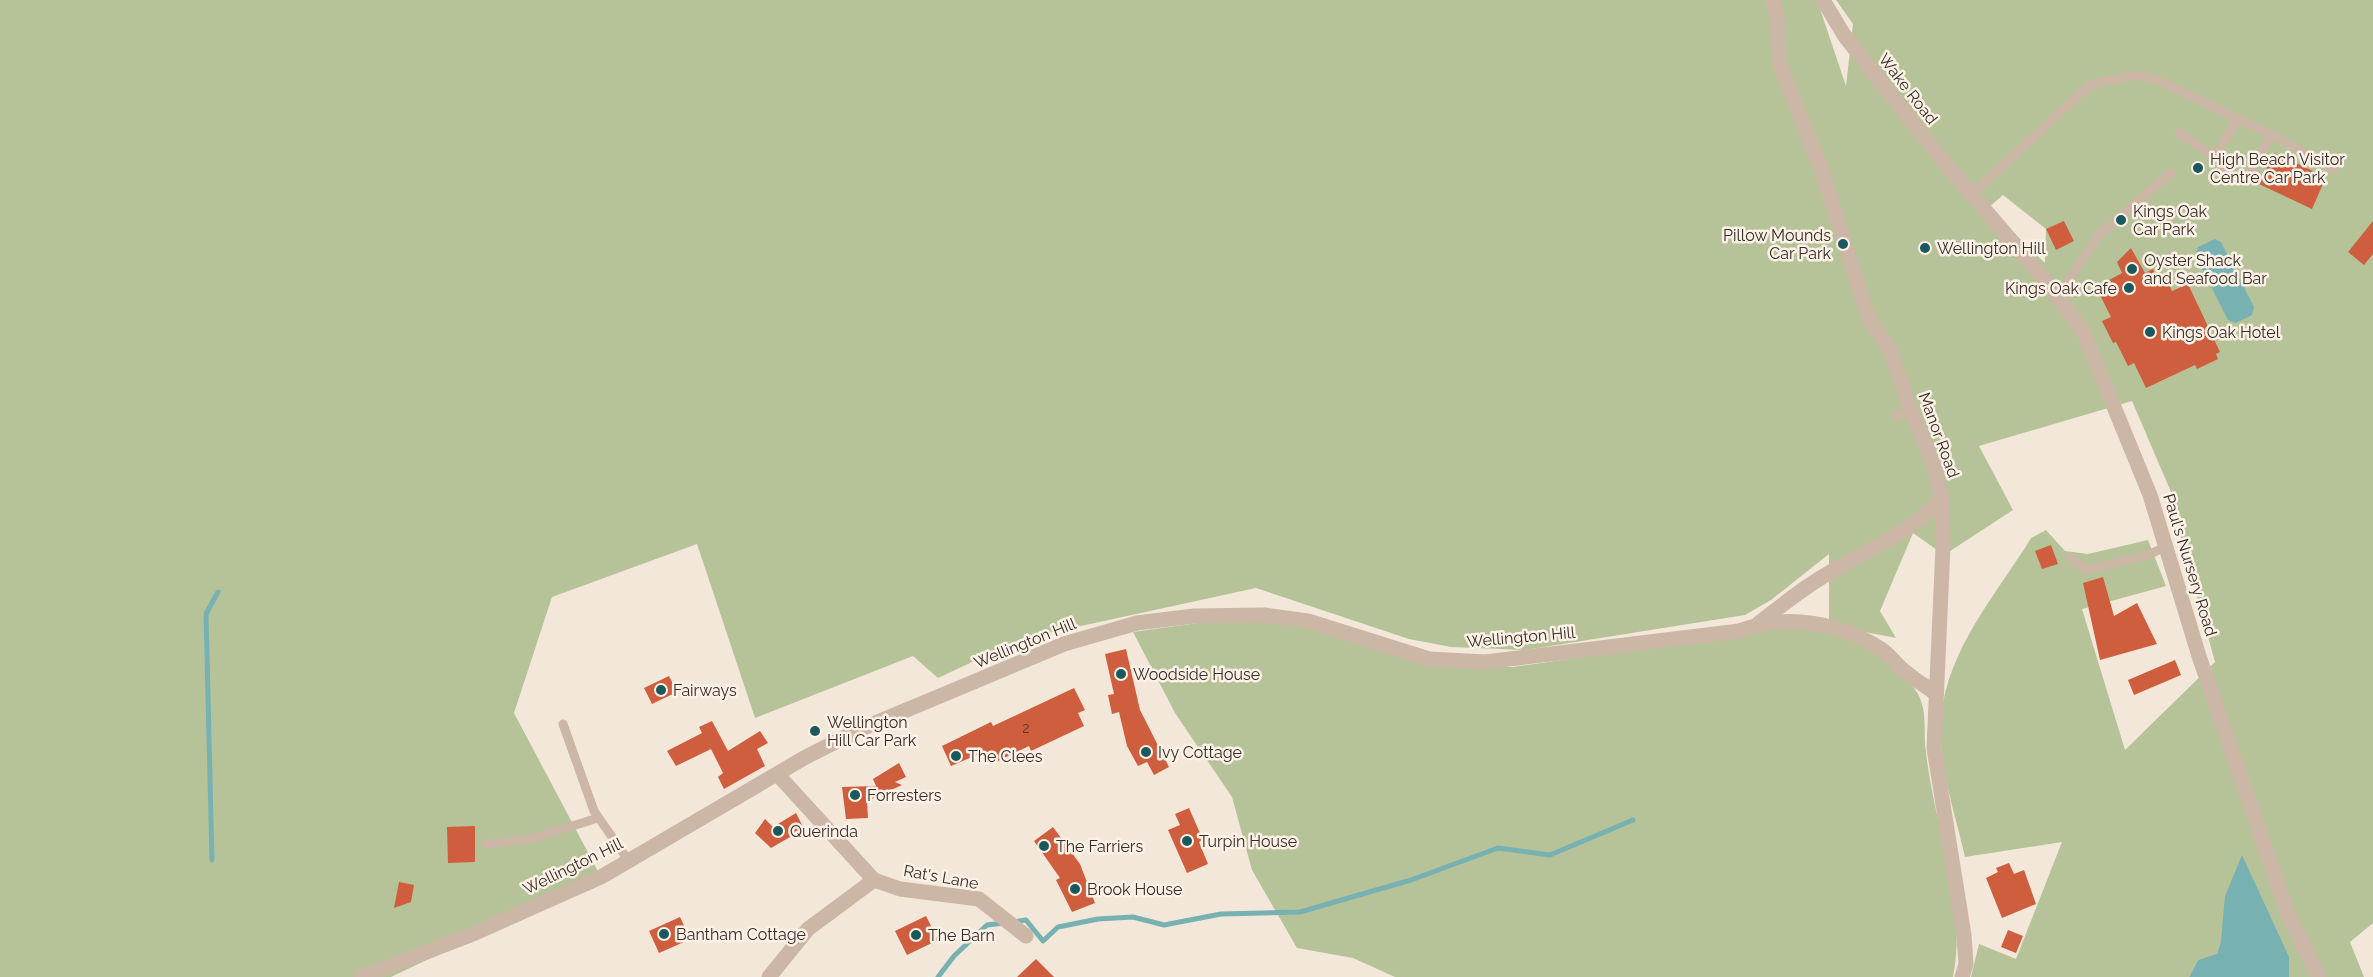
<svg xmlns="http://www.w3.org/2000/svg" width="2373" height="977" viewBox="0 0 2373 977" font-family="Raleway,sans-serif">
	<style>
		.green { fill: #b6c399; fill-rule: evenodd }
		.water { fill: #77b1b2 }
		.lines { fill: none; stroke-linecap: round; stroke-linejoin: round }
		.stream { stroke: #77b1b2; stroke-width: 5 }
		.building { fill: #ce5e3d }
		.service { stroke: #ccb6a5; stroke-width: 9 }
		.minor { stroke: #ccb6a5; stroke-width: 15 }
		.poi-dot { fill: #1a585b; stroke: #fbf1e6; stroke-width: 2 }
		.labels { text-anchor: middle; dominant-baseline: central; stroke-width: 5; stroke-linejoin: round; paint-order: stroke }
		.number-label { font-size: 14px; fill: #5d382c }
		.street-label { font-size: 16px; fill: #372c27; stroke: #fbf1e6 }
		.poi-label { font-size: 16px; fill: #372c27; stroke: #fbf1e6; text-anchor: start }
	</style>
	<rect width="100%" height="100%" fill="#f3e7da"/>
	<!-- green -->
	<g class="green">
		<path d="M 0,0 L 1817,0 L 1846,86 L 1853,24 L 1836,0 L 2373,0 L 2373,923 L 2350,942 L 2364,977 L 2289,977 L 2289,957 L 2221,941 L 2217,955 L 2198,960 L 2189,977 L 1971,977 L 1979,944 L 2016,959 L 2062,842 L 1965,857 C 1955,813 1937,762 1941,717 C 1948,648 1996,595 2031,538 L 2046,530 L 2065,551 L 2088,554 L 2148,540 L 2166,586 L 2082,609 L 2125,750 L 2215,662 L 2181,538 L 2171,492 L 2132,401 L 1979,446 L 2013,510 L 1944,555 L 1913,533 L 1880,611 L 1896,638 L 1829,625 L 1829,554 L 1771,600 L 1745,615 L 1525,650 L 1451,647 L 1409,639 L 1256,588 L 1021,639 L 938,678 L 913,656 L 755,718 L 697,544 L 552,597 L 514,713 L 601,877 L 391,977 L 0,977 ZM 2003,195 L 2046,229 L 2045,263 L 1988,208 Z"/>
		<path d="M 1267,619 L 1308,627 L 1450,666 L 1513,667 L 1782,628 C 1795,627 1810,626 1823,627 C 1852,631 1904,669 1918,694 C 1928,713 1923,732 1926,752 C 1934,827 1968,901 1953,977 L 1395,977 L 1353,958 L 1297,948 L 1252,870 L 1232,797 L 1175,713 L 1133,632 L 1212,621 Z"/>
	</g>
	<!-- water -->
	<g class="water">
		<path d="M 2215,239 L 2221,242 L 2254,307 L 2252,315 L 2236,323 L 2228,320 L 2195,255 L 2198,247 Z"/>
		<path d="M 2242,855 L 2289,957 L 2289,977 L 2189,977 L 2198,960 L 2217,954 L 2221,941 L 2225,896 Z"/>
	</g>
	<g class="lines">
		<!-- stream -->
		<g class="stream">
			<path d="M 212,860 L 206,614 L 218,592"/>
			<path d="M 1013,922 L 1026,920 L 1043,941 L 1058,927 L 1098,919 L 1133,917 L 1164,925 L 1221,914 L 1300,912 L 1411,880 L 1498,848 L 1550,855 L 1633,820"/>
			<path d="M 938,977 L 954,956 L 987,925 L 1004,923"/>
		</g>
	</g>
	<!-- building -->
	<g class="building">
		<path d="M 2274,153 L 2326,177 L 2312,209 L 2259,184 Z"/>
		<path d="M 2064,221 L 2074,241 L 2056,250 L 2046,229 Z"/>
		<path d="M 2373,221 L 2373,254 L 2364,265 L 2348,252 Z"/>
		<path d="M 2131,248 L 2145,273 L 2153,269 L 2158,280 L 2165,276 L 2172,291 L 2188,284 L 2220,352 L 2216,354 L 2218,359 L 2197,369 L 2195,365 L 2146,388 L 2134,363 L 2128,366 L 2116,342 L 2113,343 L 2102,321 L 2111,317 L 2096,287 L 2122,273 L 2117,262 Z"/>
		<path d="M 2051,545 L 2058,564 L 2042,569 L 2035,551 Z"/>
		<path d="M 2103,577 L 2114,616 L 2137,603 L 2157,644 L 2100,660 L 2083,583 Z"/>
		<path d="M 1126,649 L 1140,710 L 1169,767 L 1154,775 L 1147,762 L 1138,766 L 1127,746 L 1119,712 L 1112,714 L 1108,695 L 1114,694 L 1105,654 Z"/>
		<path d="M 2175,660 L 2181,675 L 2134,695 L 2128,680 Z"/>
		<path d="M 669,676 L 677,692 L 652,704 L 644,688 Z"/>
		<path d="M 1074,688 L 1085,710 L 1078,713 L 1084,726 L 1031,751 L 1029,746 L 992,764 L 986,751 L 951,766 L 942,746 L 991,722 L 993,726 Z"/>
		<path d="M 712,721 L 728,751 L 760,731 L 768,743 L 757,749 L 765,766 L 724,789 L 718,777 L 723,773 L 711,749 L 676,766 L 667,751 L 702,733 L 699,727 Z"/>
		<path d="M 899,763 L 906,777 L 895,782 L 902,785 L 867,801 L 868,818 L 846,819 L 842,787 L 876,786 L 873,779 Z"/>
		<path d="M 1189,808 L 1203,840 L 1199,842 L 1208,864 L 1187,873 L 1168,830 L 1180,825 L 1175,814 Z"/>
		<path d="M 796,813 L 804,829 L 771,848 L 755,833 L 765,819 L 773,827 Z"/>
		<path d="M 475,826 L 475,862 L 448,863 L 447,827 Z"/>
		<path d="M 1053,827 L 1080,864 L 1095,903 L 1072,912 L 1056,880 L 1060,878 L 1034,841 Z"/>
		<path d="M 2009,863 L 2014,874 L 2024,870 L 2036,904 L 2002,918 L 1986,878 L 1998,872 L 1996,868 Z"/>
		<path d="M 399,882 L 414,885 L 411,902 L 394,908 Z"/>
		<path d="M 926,916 L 938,940 L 907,955 L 895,931 Z"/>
		<path d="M 680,917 L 687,932 L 681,935 L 684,942 L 659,953 L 649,931 Z"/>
		<path d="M 2008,930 L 2023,936 L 2016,953 L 2001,947 Z"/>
		<path d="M 1036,959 L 1054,977 L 1017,977 Z"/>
	</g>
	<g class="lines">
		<!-- service -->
		<g class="service">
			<path d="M 2237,119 L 2215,157 L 2225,172 L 2238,180 L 2247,178 L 2271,135"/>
			<path d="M 2178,132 L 2215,157"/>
			<path d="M 1973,193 L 2091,84 L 2138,75 L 2162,82 L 2203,102 L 2278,138 L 2334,170"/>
			<path d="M 2058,296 L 2099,235 L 2171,173"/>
			<path d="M 1895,416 L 1911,411"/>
			<path d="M 2070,558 L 2087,570 L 2148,555 L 2167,546"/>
			<path d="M 563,724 L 594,811 L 628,860"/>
			<path d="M 486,844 L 530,839 L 598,818"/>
		</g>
		<!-- minor -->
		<g class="minor">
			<path d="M 1773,0 C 1781,23 1776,45 1781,67 L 1821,168 L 1869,319 L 1890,350 L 1911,411 L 1932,460 L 1942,498 L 1943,547 L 1934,748 L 1964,935 L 1966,964 L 1962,977"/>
			<path d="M 1823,0 L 1844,35 L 1942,160 L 2047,282 L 2083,331 L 2150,495 L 2199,656 L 2288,914 L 2319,977"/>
			<path d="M 1759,623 C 1778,608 1798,592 1819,579 C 1861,552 1907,536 1942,498"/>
			<path d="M 778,775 L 874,880 L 900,889 L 979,899 L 1026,936"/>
			<path d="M 361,977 L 473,934 L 601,877 L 804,758 L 861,729 L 1064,644 L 1137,623 L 1194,616 L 1264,615 L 1308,621 L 1429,659 L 1485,662 L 1739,631 C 1785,613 1839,622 1881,649 C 1889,654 1894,662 1901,668 C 1912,678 1924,685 1935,693"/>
			<path d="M 769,977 L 808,929 L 874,880"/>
		</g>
	</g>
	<!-- markers -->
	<g class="poi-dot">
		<circle cx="2198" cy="168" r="6"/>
		<circle cx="2121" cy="220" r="6"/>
		<circle cx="1843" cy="244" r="6"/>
		<circle cx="1925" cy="248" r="6"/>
		<circle cx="2132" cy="269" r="6"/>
		<circle cx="2129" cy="288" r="6"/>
		<circle cx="2150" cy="332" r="6"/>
		<circle cx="1121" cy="674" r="6"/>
		<circle cx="661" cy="690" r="6"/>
		<circle cx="815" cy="731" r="6"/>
		<circle cx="1146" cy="752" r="6"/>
		<circle cx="956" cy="756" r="6"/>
		<circle cx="855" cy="795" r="6"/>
		<circle cx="778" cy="831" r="6"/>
		<circle cx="1187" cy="841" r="6"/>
		<circle cx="1044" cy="846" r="6"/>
		<circle cx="1075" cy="889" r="6"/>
		<circle cx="664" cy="934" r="6"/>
		<circle cx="916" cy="935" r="6"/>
	</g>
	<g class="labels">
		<!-- number labels -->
		<g class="number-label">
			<text x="1026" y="728">2</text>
		</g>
		<!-- street labels -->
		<g class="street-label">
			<text transform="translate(1908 89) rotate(52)">Wake Road</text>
			<text transform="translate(1939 435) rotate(70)">Manor Road</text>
			<text transform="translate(2190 565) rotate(73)">Paul's Nursery Road</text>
			<text transform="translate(1521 637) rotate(-5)">Wellington Hill</text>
			<text transform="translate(1025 643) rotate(-22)">Wellington Hill</text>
			<text transform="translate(573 866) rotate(-26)">Wellington Hill</text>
			<text transform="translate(941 877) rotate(10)">Rat's Lane</text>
		</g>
		<!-- poi labels -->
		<g class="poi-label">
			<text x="2210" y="159">High Beach Visitor<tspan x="2210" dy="18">Centre Car Park</tspan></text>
			<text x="2133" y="211">Kings Oak<tspan x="2133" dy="18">Car Park</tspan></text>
			<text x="1831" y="235" text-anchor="end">Pillow Mounds<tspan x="1831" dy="18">Car Park</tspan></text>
			<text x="1937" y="248">Wellington Hill</text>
			<text x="2144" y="260">Oyster Shack<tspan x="2144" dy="18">and Seafood Bar</tspan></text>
			<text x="2117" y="288" text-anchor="end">Kings Oak Cafe</text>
			<text x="2162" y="332">Kings Oak Hotel</text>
			<text x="1133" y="674">Woodside House</text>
			<text x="673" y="690">Fairways</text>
			<text x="827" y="722">Wellington<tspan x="827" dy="18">Hill Car Park</tspan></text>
			<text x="1158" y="752">Ivy Cottage</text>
			<text x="968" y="756">The Clees</text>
			<text x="867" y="795">Forresters</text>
			<text x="790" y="831">Querinda</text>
			<text x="1199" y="841">Turpin House</text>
			<text x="1056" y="846">The Farriers</text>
			<text x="1087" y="889">Brook House</text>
			<text x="676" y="934">Bantham Cottage</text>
			<text x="928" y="935">The Barn</text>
		</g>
	</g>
</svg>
